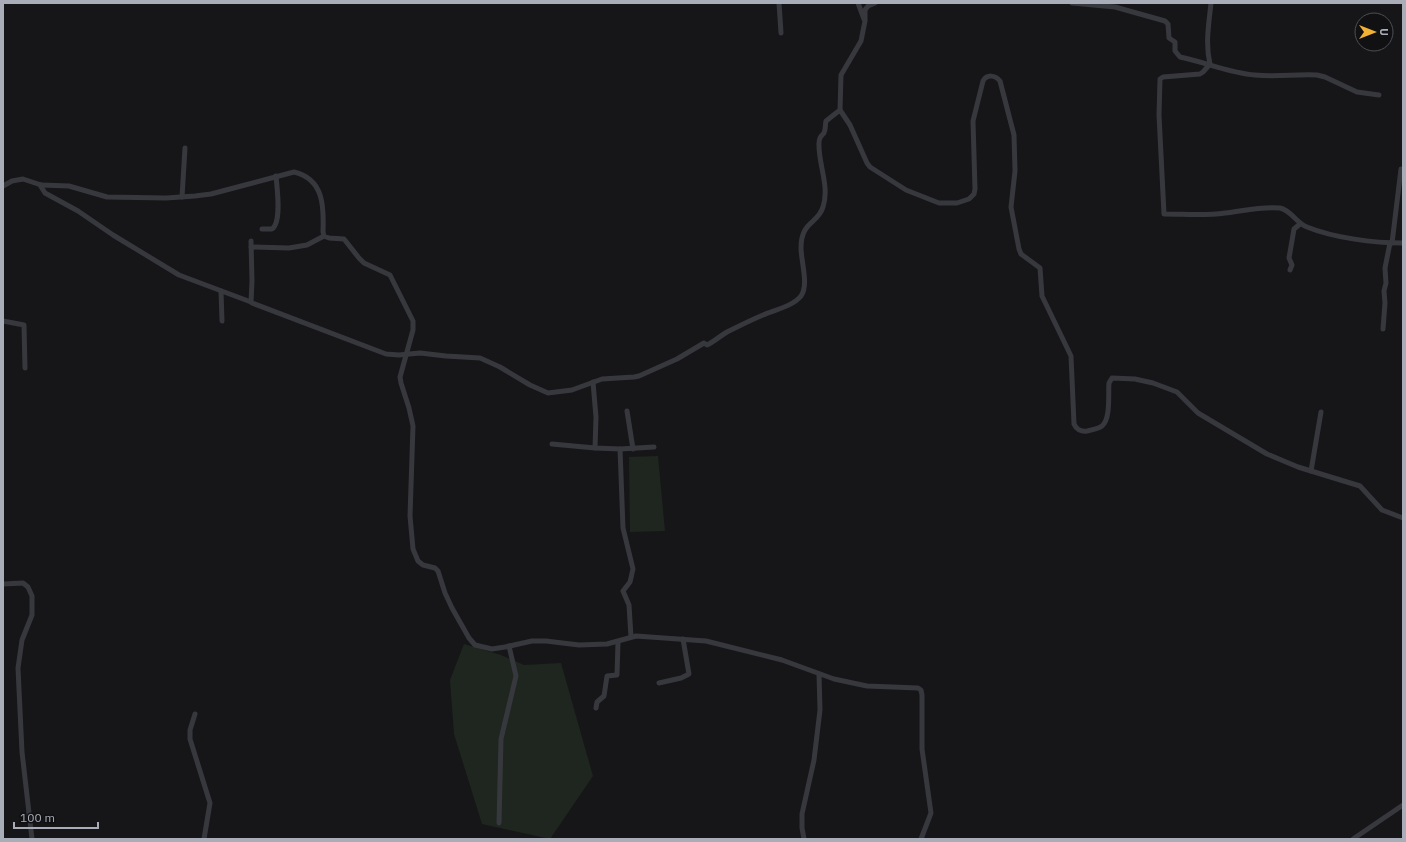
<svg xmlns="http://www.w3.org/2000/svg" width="1406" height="842" viewBox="0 0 1406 842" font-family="'IBM Plex Sans',sans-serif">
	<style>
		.green { fill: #1e261f }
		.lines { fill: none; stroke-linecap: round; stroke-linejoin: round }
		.street { stroke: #37383d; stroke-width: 5 }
	</style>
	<rect width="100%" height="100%" fill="#161618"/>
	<!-- green -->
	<g class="green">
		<path d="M 658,456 L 665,531 L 630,532 L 629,457 Z"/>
		<path d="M 464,644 L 501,655 L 524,665 L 561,663 L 593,776 L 550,839 L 482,824 L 454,734 L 450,680 Z"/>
	</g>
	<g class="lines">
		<!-- street -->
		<g class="street">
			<path d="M 779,3 L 781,33"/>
			<path d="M 858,3 L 864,19"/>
			<path d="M 1072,3 L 1115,7 L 1165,21 L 1168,24 L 1169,38 L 1175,42 L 1175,51 L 1180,57 C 1205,62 1229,73 1255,75 C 1276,77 1297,74 1317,75 L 1325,77 L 1357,92 L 1379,95"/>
			<path d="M 1211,3 C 1209,23 1205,44 1210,64 L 1203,72 L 1200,74 L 1163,77 L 1160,79 L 1159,115 L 1164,214 C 1184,214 1205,216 1225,213 C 1243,211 1262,206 1280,208 C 1291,210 1296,223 1307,227 C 1334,238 1374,243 1403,243"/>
			<path d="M 840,110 L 850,125 L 867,163 L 870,167 L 906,190 L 939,203 L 957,203 L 969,199 L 974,194 L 975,189 L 973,121 L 983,81 C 987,74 995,75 1000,81 L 1014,135 L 1015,171 L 1011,207 L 1019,249 L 1021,254 L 1040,268 L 1042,296 L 1071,356 L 1074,424 C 1076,429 1081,432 1087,431 C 1092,430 1098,429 1102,426 C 1111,419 1108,393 1109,383 L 1112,378 L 1135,379 L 1153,383 L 1177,392 L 1198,413 L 1267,454 L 1298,467 L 1360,486 L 1382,510 L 1403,518"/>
			<path d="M 40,185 L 45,193 L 78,211 L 113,235 L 179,275 L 251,302"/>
			<path d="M 3,186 L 12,181 L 23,179 L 41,185 L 69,186 L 107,197 L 166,198 L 195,196 L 211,194 L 294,172 C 324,179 324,207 323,232 L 324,236 L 329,238 L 344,239 L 359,258 L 364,263 L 390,275 L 413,321 L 413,330 L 400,377 L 401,383 L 409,408 L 413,426 L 410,516 L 413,549 L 418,561 L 423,565 L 435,568 L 438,571 L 445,593 L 452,608 L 469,638 L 475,645 L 492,649 L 505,647 L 532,641 L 546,641 L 579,645 L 607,644 L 636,636 L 706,641 L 782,660 L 834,679 L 867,686 L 918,688 L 921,690 L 922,695 L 922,749 L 931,813 L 921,839"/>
			<path d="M 182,197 L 185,148"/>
			<path d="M 262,229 L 272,229 C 282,222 277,188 276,176"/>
			<path d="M 251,241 L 252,281 L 251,302 L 252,303 L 386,354 L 399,355 L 420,353 L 446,356 L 480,358 L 500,367 L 530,385 L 548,393 L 572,390 L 602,379 L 634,377 L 639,376 L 677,359 L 704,343 L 707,345 C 715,341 720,336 727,332 C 739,326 751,320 763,315 C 775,310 793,306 801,296 C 809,285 801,261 801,248 C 801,221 818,224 823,207 C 830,186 818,164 819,143 C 819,138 821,136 824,133 C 826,129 825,124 826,121 L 840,110 L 841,75 L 861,41 L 865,21 L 865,10 L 868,6 L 875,3"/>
			<path d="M 1392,243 L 1401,169"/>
			<path d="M 251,247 L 289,248 L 307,245 L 324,236"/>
			<path d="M 1290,270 L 1292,265 L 1289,258 L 1294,229 L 1300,224"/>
			<path d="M 221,291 L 222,321"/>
			<path d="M 3,321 L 24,325 L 25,368"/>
			<path d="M 1383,329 L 1385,303 L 1384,291 L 1386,283 L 1385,268 L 1390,243"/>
			<path d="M 593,382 L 596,417 L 595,448 L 620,449 L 623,528 L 633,569 L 630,582 L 623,591 L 629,605 L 631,637"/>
			<path d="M 627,411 L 633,449"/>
			<path d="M 552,444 L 595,448"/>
			<path d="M 620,449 L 654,447"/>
			<path d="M 1311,471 L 1321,412"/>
			<path d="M 3,584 L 23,583 L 28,587 L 32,596 L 32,615 L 22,640 L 18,668 L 22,752 L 32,839"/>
			<path d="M 659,683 L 681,678 L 689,674 L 683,639"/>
			<path d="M 596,708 L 597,702 L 604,696 L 607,676 L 617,675 L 618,642"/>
			<path d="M 195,714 L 190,730 L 190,739 L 210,803 L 204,839"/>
			<path d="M 499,823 L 501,739 L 516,676 L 509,646"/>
			<path d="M 804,839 L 802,828 L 802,814 L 814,760 L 820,710 L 819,674"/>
			<path d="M 1353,839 L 1403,805"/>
		</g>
	</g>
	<!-- border -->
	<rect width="1406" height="842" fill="none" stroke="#a8adb8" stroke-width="8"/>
	<!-- north arrow -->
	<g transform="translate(1374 32) rotate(90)"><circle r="19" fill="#111113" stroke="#4d4f55"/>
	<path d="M0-3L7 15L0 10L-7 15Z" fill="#f2b134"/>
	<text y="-6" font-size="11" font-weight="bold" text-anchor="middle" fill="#a8adb8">U</text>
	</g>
	<!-- scale -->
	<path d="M14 822v6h84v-6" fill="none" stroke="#a8adb8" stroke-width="2"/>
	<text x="20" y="822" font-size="12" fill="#a8adb8" stroke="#111113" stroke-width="3" paint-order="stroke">100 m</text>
</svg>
